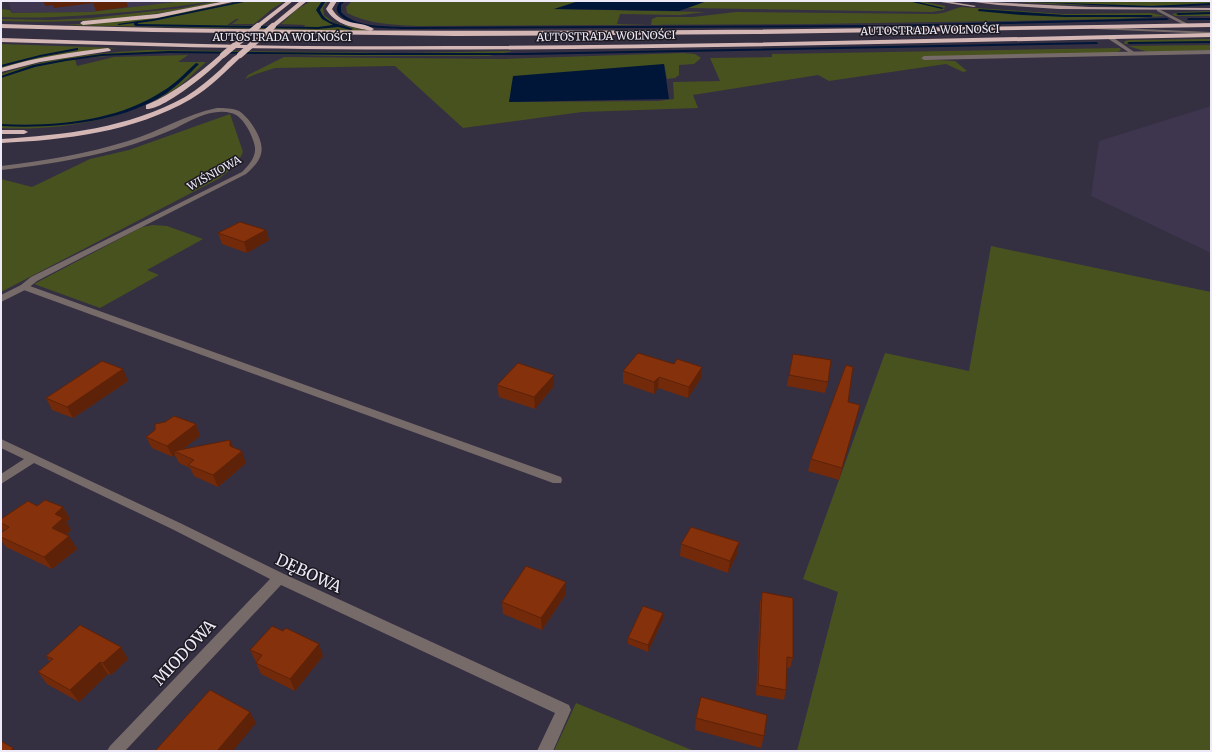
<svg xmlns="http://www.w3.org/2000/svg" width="1212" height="752" viewBox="0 0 1212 752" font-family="Merriweather,serif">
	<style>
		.built { fill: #3e354e }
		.green { fill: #48521f }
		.water { fill: #001639 }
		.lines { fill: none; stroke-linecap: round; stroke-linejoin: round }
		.stream { fill: #001639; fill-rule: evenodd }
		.service { fill: #776b6a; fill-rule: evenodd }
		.minor { fill: #776b6a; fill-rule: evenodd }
		.primary { fill: #baa19f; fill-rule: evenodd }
		.motorway { fill: #d4b7b5; fill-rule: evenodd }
		.motorway-bridge { stroke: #d4b7b5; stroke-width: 6 }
		.wall { fill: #722a0a }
		.shaded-wall { fill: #5d2208 }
		.building { fill: #85310c; stroke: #5d2208 }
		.labels { text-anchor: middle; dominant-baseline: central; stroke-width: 3; stroke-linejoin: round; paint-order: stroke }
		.far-street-label { font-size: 11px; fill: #eeeaf7; stroke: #1c1921 }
		.near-street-label { font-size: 16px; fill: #eeeaf7; stroke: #1c1921 }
	</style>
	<rect width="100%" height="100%" fill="#352f42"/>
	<!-- built -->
	<g class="built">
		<path d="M 8,1 L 168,1 L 170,3 L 90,12 L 12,13 Z"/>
		<path d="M 1211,106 L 1211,253 L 1091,196 L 1099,141 Z"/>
	</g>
	<!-- green -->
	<g class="green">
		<path d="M 184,1 L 211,1 C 186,6 163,8 138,11 C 90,15 49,19 1,17 L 1,9 L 10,10 L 12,13 L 90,12 Z"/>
		<path d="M 217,1 L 224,1 C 151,18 75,24 1,21 L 1,19 L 51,20 L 91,18 L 182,8 Z"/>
		<path d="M 242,1 L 285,1 L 272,9 L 254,24 L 232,24 L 239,19 L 236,19 L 227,25 L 304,27 L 305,25 L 281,24 L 296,10 L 311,1 L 328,1 L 323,8 L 324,15 L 334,23 L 369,31 L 64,25 C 124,22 183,13 242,1 Z"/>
		<path d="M 352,1 L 579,1 L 555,9 L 706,12 L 680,15 L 620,14 L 617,24 L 651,25 L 652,19 L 657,17 L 693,17 L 736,12 L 935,14 C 946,13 951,10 961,7 L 1064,14 L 1151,13 L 1165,16 L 1118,19 L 812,24 L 417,26 C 393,25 369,24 347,13 L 346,7 Z"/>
		<path d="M 707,1 L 920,1 L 945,6 L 944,10 L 932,12 L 687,8 Z"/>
		<path d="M 1005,1 L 1211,1 L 1211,5 L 1130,6 L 1050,4 Z"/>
		<path d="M 1211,11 L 1211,16 L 1175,16 L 1172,14 L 1182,12 Z"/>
		<path d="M 1211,39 L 1211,43 L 1124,44 L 1125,41 L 1131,40 Z"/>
		<path d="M 1,44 L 118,48 C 78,51 39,57 1,68 Z"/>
		<path d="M 1211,45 L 1211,50 L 1148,52 L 1128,46 Z"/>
		<path d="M 1120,48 L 1121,50 L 1115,53 L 921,57 L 923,59 L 955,61 L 967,71 L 963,72 L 946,64 L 829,81 L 818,75 L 693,95 L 698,108 L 582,112 L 463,128 L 395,66 L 275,68 L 256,74 L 245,79 L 248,75 L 284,57 L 503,59 L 683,53 L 695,54 L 701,58 L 694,64 L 679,65 L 679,75 L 675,78 L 667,79 L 664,64 L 509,102 L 658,101 L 674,99 L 673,82 L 720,81 L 710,58 L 772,57 L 772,54 Z"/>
		<path d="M 148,50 L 404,53 L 513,51 L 489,56 L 339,56 L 215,53 L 141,53 L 75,59 L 77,66 L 114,57 L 188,55 L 178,62 L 206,62 C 194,73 183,85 169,93 C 120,121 57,131 1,128 L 1,74 C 49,57 98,53 148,50 Z"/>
		<path d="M 230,114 L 243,152 L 237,164 L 220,178 L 1,292 L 1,179 L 32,187 L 90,159 L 129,150 Z"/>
		<path d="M 153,225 L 167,226 L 203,239 L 147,270 L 159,275 L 100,308 L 34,284 L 142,227 Z"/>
		<path d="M 991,246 L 1211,292 L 1211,751 L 797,751 L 838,592 L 803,579 L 885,353 L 969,371 Z"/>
		<path d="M 576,703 L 694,751 L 554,751 Z"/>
	</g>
	<!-- water -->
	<g class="water">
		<path d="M 579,1 L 707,1 L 679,11 L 554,9 Z"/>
		<path d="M 664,64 L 669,99 L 509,102 L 513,76 Z"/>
	</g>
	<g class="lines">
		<!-- stream -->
		<g class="stream">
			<path d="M 242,1 L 249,1 L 153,21 L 138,23 L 138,24 L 318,27 L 333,25 L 322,19 L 316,10 L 322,1 L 326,1 L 320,10 C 326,25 340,23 353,29 L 351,30 L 338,27 L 318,29 L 136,26 L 134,25 L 134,23 L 119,25 L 117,24 L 153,19 Z"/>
			<path d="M 341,1 L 345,1 L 341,5 L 341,12 C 355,27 382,26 402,27 L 891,25 L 1167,18 L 1169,19 L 1167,20 L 891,27 L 402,29 C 384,28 352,29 339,14 C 335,10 337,5 341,1 Z"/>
			<path d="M 908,1 L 914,1 L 944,8 L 942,9 Z"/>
			<path d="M 1010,1 L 1152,6 L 1211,3 L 1211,5 L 1152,8 Z"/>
			<path d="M 979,9 L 1065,15 L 1151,15 L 1153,16 L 1151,17 L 1065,17 L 1022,15 L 978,11 Z"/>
			<path d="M 1211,12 L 1211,14 L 1178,15 L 1176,14 L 1178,13 Z"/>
			<path d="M 1188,18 L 1211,18 L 1211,20 L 1187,20 Z"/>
			<path d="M 1211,41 L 1211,43 L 1129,44 L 1127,43 L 1129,42 Z"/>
			<path d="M 1097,42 L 1098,44 L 523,55 L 358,55 L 169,53 L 102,56 L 66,61 L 35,67 L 1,78 L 1,76 L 33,65 L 66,59 L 102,54 L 169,51 L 358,53 L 523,53 Z"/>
			<path d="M 77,48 L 78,48 L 78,50 L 40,57 L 1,67 L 1,65 L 40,55 Z"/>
			<path d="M 196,63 L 199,64 C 189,74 178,85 167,93 C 122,123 53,129 1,126 L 1,124 C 54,127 118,121 163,91 C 175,84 185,73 196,63 Z"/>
		</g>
		<!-- service -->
		<g class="service">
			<path d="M 1157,9 L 1159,9 L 1190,25 L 1186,26 L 1157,11 Z"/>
			<path d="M 1096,27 L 1211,32 L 1211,34 L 1094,29 Z"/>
			<path d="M 1107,36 L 1111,36 L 1137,54 L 1133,55 L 1107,38 Z"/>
			<path d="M 21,285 L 27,285 L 561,477 L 562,480 L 561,483 L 553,483 L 21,289 L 20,287 Z"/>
		</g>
		<!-- minor -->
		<g class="minor">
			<path d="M 1211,50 L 1211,54 L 924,60 L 921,58 L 924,56 Z"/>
			<path d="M 217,108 C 224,108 232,108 239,111 C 250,118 265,141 261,154 C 259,162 252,169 246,174 L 85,256 L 37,281 L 27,289 L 1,302 L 1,295 L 21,285 L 31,277 L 242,172 C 250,164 258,155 254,143 C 251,132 242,115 231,113 C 212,108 192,120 176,128 C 120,153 61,163 1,170 L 1,166 C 44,161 86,154 128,141 C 158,132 186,114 217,108 Z"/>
			<path d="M 1,439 L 180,523 L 284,574 L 569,705 L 571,710 L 553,751 L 537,751 L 555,713 L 281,585 L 125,751 L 107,751 L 110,746 L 270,579 L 172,529 L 34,463 L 1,484 L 1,474 L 24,459 L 1,448 Z"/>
		</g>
		<!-- primary -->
		<g class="primary">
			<path d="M 934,1 L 946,1 L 976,6 L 974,7 Z"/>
			<path d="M 966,1 L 1090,7 L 1211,8 L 1211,10 L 1059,9 L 998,5 Z"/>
		</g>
		<!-- motorway -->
		<g class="motorway">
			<path d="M 226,1 L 237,1 L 157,18 L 83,25 L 80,23 L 83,21 L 157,14 Z"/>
			<path d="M 287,1 L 293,1 L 260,27 L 256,27 L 256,25 Z"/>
			<path d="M 300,1 L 307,1 L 275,27 L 271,27 L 271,25 Z"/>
			<path d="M 331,1 L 337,1 L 332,9 C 343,27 360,20 374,29 L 371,31 C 354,27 336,26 326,9 Z"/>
			<path d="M 1211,23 L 1211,27 L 757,34 L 455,36 L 152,32 L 1,28 L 1,24 C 405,36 807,30 1211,23 Z"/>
			<path d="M 1211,33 L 1211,37 C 909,43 607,52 305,49 C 204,48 102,45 1,42 L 1,38 C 102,41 204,45 305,46 C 607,48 909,39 1211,33 Z"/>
			<path d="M 108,48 L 111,50 L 110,51 L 40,62 L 1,72 L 1,68 C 36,57 72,52 108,48 Z"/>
			<path d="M 240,53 L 242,54 L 242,56 C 226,71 210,88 191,99 C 134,132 65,140 1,143 L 1,139 C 64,135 129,128 185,97 C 198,89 210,79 221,69 C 227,63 233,56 240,53 Z"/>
			<path d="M 221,54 L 226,55 C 215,68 163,111 146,109 L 146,105 C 175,93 198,74 221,54 Z"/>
			<path d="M 1,130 L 24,130 L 28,132 L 24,134 L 1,134 Z"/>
		</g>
		<!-- motorway-bridge -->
		<g class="motorway-bridge">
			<path d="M 223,55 L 258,26"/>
			<path d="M 240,55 L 273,26"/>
		</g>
	</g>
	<!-- wall -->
	<g class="wall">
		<path d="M 266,230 L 269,240 L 247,253 L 222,244 L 218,233 Z"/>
		<path d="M 674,364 L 702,367 L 701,378 L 688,398 L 658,388 L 654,394 L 623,383 L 623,371 Z"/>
		<path d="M 554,375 L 554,386 L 535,409 L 499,397 L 497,385 Z"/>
		<path d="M 789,375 L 828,382 L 825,393 L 787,386 Z"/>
		<path d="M 128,381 L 73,418 L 52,410 L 46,398 Z"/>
		<path d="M 848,402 L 860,405 L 839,480 L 808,471 L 811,459 Z"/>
		<path d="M 196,424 L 200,436 L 183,449 L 233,447 L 246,463 L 218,487 L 194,476 L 190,468 L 179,463 L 175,455 L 173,457 L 152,448 L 146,437 Z"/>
		<path d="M 37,506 L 63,507 L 70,519 L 66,522 L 71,530 L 66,535 L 77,549 L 52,569 L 6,547 L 1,540 L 1,533 L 3,531 L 1,527 L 1,519 Z"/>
		<path d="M 739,542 L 737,554 L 728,573 L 680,556 L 681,544 Z"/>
		<path d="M 762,592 L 793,658 L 790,668 L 786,667 L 786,690 L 784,700 L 756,695 L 760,603 Z"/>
		<path d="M 566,594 L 542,630 L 503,614 L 502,602 Z"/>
		<path d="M 663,613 L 663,619 L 648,652 L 628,644 L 628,638 Z"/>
		<path d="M 250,650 L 323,656 L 295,691 L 261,674 L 256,663 L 256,662 Z"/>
		<path d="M 46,656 L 128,659 L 111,675 L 108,674 L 79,702 L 47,684 L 38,672 L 50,662 Z"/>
		<path d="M 696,718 L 764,736 L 761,748 L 695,730 Z"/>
	</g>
	<!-- shaded-wall -->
	<g class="shaded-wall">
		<path d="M 43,1 L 92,1 L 93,3 L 54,8 L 53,5 L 46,6 Z"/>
		<path d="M 107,1 L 126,1 L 128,7 L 96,11 L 93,3 Z"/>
		<path d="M 266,230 L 269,240 L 247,253 L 244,242 Z"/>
		<path d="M 702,367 L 701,378 L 688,398 L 689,387 Z"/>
		<path d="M 123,369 L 128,381 L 73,418 L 67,407 Z"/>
		<path d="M 554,375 L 554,386 L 535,409 L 534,397 Z"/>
		<path d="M 659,377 L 658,388 L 654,394 L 654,382 Z"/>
		<path d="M 860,405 L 857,416 L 839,480 L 842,468 Z"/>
		<path d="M 196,424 L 200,436 L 178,453 L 174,451 L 175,455 L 173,457 L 167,446 Z"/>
		<path d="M 230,440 L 235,451 L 242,451 L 246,463 L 218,487 L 213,475 Z"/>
		<path d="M 63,507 L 70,519 L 66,522 L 71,530 L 60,540 L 52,528 L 55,514 Z"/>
		<path d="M 69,536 L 77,549 L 52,569 L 44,557 Z"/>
		<path d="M 739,542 L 737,554 L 728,573 L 730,561 Z"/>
		<path d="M 566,582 L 566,594 L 542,630 L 541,618 Z"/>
		<path d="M 663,613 L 663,619 L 648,652 L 648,645 Z"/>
		<path d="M 319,644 L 323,656 L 295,691 L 290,679 Z"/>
		<path d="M 121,647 L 128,659 L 111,675 L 103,663 Z"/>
		<path d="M 100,662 L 108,674 L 79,702 L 70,690 Z"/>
		<path d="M 250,712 L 256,723 L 233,751 L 217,751 Z"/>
		<path d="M 13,748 L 15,751 L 10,751 Z"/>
	</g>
	<!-- building -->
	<g class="building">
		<path d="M 92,1 L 107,1 L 93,3 Z"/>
		<path d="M 240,222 L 266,230 L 244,242 L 218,233 Z"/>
		<path d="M 638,353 L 674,364 L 677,359 L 702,367 L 689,387 L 659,377 L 654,382 L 623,371 Z"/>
		<path d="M 793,354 L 831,360 L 828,382 L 789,375 Z"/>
		<path d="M 102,361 L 123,369 L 67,407 L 46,398 Z"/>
		<path d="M 518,363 L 554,375 L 534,397 L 497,385 Z"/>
		<path d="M 846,365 L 853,367 L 848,402 L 860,405 L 842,468 L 811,459 Z"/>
		<path d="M 174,416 L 196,424 L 167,446 L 146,437 L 155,430 L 155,424 L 165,422 Z"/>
		<path d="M 230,440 L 230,446 L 242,451 L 213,475 L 188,465 L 194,460 L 174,451 Z"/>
		<path d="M 45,500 L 63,507 L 55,514 L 63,518 L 52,528 L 69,536 L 44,557 L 1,537 L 1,533 L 9,527 L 1,523 L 1,519 L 28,501 L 37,506 Z"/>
		<path d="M 691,527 L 739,542 L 730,561 L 681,544 Z"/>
		<path d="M 526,566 L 566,582 L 541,618 L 502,602 Z"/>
		<path d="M 762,592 L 793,598 L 793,658 L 787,657 L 786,690 L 758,685 Z"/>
		<path d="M 643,606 L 663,613 L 648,645 L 628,638 Z"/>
		<path d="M 80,625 L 121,647 L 103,663 L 100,662 L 70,690 L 38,672 L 53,659 L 46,656 Z"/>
		<path d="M 272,626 L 283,631 L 286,628 L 319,644 L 290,679 L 256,663 L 262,655 L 250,650 Z"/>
		<path d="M 210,690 L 250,712 L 217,751 L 155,751 Z"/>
		<path d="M 701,697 L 767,715 L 764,736 L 696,718 Z"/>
		<path d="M 1,741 L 13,748 L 10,751 L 1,751 Z"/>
	</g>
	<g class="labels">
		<!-- far-street labels -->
		<g class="far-street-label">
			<text transform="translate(930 30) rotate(-1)">AUTOSTRADA WOLNOŚCI</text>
			<text transform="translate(606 36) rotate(-1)">AUTOSTRADA WOLNOŚCI</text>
			<text x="282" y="37">AUTOSTRADA WOLNOŚCI</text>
			<text transform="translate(214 173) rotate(-29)">WIŚNIOWA</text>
		</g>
		<!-- near-street labels -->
		<g class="near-street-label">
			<text transform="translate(309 573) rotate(25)">DĘBOWA</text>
			<text transform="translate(184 652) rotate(-47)">MIODOWA</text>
		</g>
	</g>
	<!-- border -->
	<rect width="1212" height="752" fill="none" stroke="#eeeaf7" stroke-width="4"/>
</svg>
